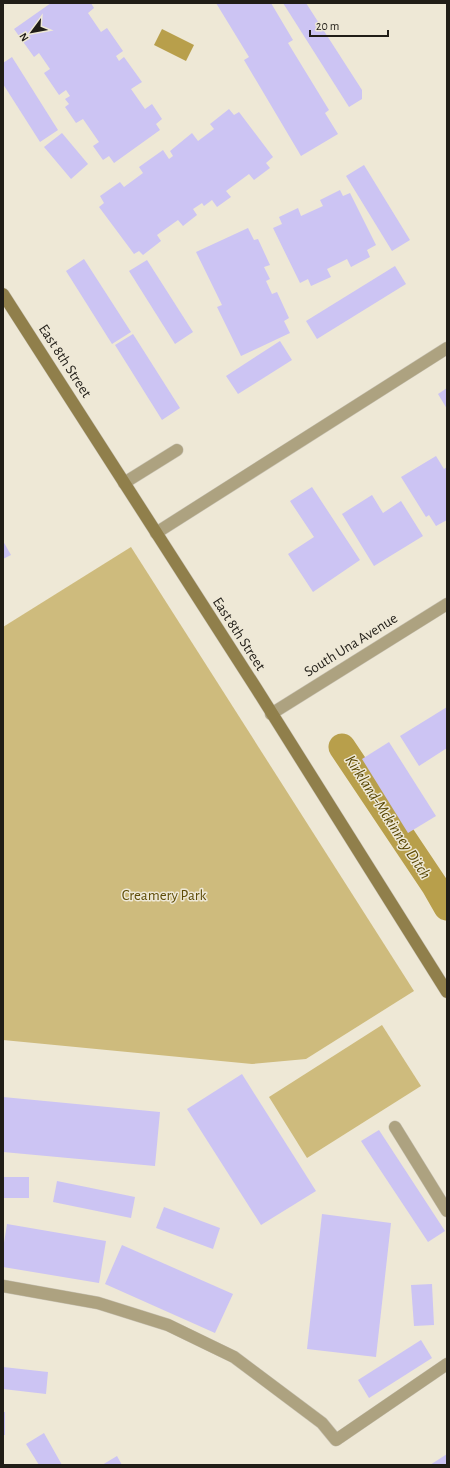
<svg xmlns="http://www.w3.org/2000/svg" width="450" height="1468" viewBox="0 0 450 1468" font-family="'Alegreya Sans',sans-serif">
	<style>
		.green { fill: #cebb7d }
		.water { fill: #b89f4b }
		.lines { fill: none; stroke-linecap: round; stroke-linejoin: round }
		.canal { stroke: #b89f4b; stroke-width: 27 }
		.building { fill: #ccc4f3 }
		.lane-casing { stroke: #c9c3b4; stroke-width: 13 }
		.street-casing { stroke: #c9c3b4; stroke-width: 13 }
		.secondary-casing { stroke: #c9c3b4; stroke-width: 13 }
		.lane { stroke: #ada280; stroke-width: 12 }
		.street { stroke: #ada280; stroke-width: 12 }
		.secondary { stroke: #907f4b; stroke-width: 12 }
		.labels { text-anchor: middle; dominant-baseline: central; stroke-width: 3; stroke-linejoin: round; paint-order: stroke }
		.street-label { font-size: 15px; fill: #201d17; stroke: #eee8d6 }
		.park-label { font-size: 15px; fill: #5e4c08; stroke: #eee8d6 }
		.water-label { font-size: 16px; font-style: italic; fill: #574500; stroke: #eee8d6 }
	</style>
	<rect width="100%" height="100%" fill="#eee8d6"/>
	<!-- green -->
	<g class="green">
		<path d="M 131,547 L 414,991 L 306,1059 L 252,1064 L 3,1040 L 3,627 Z"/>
		<path d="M 382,1025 L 421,1086 L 307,1158 L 269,1097 Z"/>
	</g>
	<!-- water -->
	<path class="water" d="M 162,29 L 194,45 L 186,61 L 154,45 Z"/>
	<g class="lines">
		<!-- canal -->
		<path class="canal" d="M 342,747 L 435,886 L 447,907"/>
	</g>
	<!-- building -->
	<g class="building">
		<path d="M 51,3 L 91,3 L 94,8 L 88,13 L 101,32 L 107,28 L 123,51 L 116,56 L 119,61 L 124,57 L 142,82 L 131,89 L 145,109 L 152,104 L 162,119 L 156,124 L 160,130 L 114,163 L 109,156 L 103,160 L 93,146 L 99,142 L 83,119 L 76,123 L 65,107 L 69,104 L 65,99 L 70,96 L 66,90 L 59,95 L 44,73 L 50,69 L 39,53 L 34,57 L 14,29 Z"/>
		<path d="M 216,3 L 271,3 L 293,40 L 288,43 L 329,110 L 325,113 L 338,134 L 301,156 L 244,60 L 249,57 Z"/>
		<path d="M 283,3 L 306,3 L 362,90 L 362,99 L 349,107 Z"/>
		<path d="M 12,57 L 58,130 L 40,142 L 3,84 L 3,63 Z"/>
		<path d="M 229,109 L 234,115 L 239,112 L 273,157 L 266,163 L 270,168 L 254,180 L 249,174 L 226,191 L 231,197 L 217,207 L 212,200 L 204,206 L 202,203 L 193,209 L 197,215 L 183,226 L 178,220 L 157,235 L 161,241 L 143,255 L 139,251 L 134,254 L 99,207 L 104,203 L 100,196 L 120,182 L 124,187 L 143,173 L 139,167 L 163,150 L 169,159 L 173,156 L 170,151 L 192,133 L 198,141 L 214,129 L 210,124 Z"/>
		<path d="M 62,133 L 88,164 L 71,179 L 44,147 Z"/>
		<path d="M 364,165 L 410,240 L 392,251 L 346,176 Z"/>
		<path d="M 340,190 L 343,196 L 350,193 L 376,245 L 367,250 L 370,257 L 351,267 L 347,259 L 327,269 L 331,277 L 311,286 L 308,279 L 300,283 L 273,228 L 282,224 L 279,217 L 298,208 L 301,216 L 323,206 L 320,200 Z"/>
		<path d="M 248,228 L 254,240 L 258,239 L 270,265 L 264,267 L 270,279 L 266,281 L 272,294 L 277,292 L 289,318 L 284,321 L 290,333 L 241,356 L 217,307 L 222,305 L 196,252 Z"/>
		<path d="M 84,259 L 131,332 L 112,344 L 66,271 Z"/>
		<path d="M 147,260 L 193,332 L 175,344 L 129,271 Z"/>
		<path d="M 395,266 L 406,284 L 317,339 L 306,321 Z"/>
		<path d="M 133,334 L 180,408 L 162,420 L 115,345 Z"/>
		<path d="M 280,341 L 292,360 L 238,394 L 226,376 Z"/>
		<path d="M 447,388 L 447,409 L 438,394 Z"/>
		<path d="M 436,456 L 444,469 L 447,467 L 447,520 L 436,526 L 429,515 L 426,517 L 401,477 Z"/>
		<path d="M 312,487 L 360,560 L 313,592 L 288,554 L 314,537 L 290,501 Z"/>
		<path d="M 372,495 L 383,513 L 401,501 L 423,536 L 374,566 L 342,514 Z"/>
		<path d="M 3,541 L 11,555 L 3,559 Z"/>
		<path d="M 447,707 L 447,748 L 419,766 L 400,736 Z"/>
		<path d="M 389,742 L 436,816 L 408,833 L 362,759 Z"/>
		<path d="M 242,1074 L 316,1191 L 261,1225 L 187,1109 Z"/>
		<path d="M 3,1097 L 160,1112 L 155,1166 L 3,1152 Z"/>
		<path d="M 379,1130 L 445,1231 L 428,1242 L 361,1141 Z"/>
		<rect x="3" y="1177" width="26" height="21"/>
		<path d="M 57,1181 L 135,1197 L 131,1218 L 53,1202 Z"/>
		<path d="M 164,1207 L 220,1228 L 213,1249 L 156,1228 Z"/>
		<path d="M 322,1214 L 391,1223 L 376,1357 L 307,1349 Z"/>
		<path d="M 7,1224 L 106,1241 L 99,1283 L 3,1267 L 3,1249 Z"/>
		<path d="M 122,1245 L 233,1294 L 215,1333 L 105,1284 Z"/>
		<path d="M 432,1284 L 434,1325 L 414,1326 L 411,1285 Z"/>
		<path d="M 421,1340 L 432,1358 L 369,1398 L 358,1380 Z"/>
		<path d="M 3,1367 L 48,1372 L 46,1394 L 3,1389 Z"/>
		<rect x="3" y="1412" width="2" height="23"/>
		<path d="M 44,1433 L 62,1465 L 39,1465 L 26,1444 Z"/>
		<path d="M 447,1454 L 447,1465 L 430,1465 Z"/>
		<path d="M 117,1456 L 122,1465 L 102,1465 Z"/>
	</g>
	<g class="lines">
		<!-- lane casing -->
		<g class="lane-casing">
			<g id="lane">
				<path d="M 124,483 L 177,450"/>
				<path d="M 156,533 L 447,348"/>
				<path d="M 395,1127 L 447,1211"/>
				<path d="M 3,1286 L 98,1303 L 168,1325 L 234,1357 L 322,1423 L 336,1440 L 447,1364"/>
			</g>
		</g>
		<!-- street casing -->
		<g class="street-casing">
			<path id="street" d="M 271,714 L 447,604"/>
		</g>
		<!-- secondary casing -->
		<g class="secondary-casing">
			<path id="secondary" d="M 3,294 L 256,688 L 447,992"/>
		</g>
		<!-- lane -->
		<use href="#lane" class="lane"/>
		<!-- street -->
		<use href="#street" class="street"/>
		<!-- secondary -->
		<use href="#secondary" class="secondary"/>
	</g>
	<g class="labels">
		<!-- street labels -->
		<g class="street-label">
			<text transform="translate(65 361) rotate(57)">East 8th Street</text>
			<text transform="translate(239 634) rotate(57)">East 8th Street</text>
			<text transform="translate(351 645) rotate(-32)">South Una Avenue</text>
		</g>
		<!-- park labels -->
		<g class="park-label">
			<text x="164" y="895">Creamery Park</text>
		</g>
		<!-- water labels -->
		<g class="water-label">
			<text transform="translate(388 817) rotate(57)">Kirkland-Mckinney Ditch</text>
		</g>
	</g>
	<!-- border -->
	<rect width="450" height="1468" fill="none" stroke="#201d17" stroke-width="8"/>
	<!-- north arrow -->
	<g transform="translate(32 32) rotate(238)" stroke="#eee8d6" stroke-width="3" paint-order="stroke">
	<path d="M0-3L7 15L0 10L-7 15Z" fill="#201d17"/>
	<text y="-6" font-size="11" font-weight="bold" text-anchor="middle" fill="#201d17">N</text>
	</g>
	<!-- scale -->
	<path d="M310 30v6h78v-6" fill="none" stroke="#201d17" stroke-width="2"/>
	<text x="316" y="30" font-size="12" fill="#201d17" stroke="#eee8d6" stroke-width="3" paint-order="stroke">20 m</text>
</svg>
